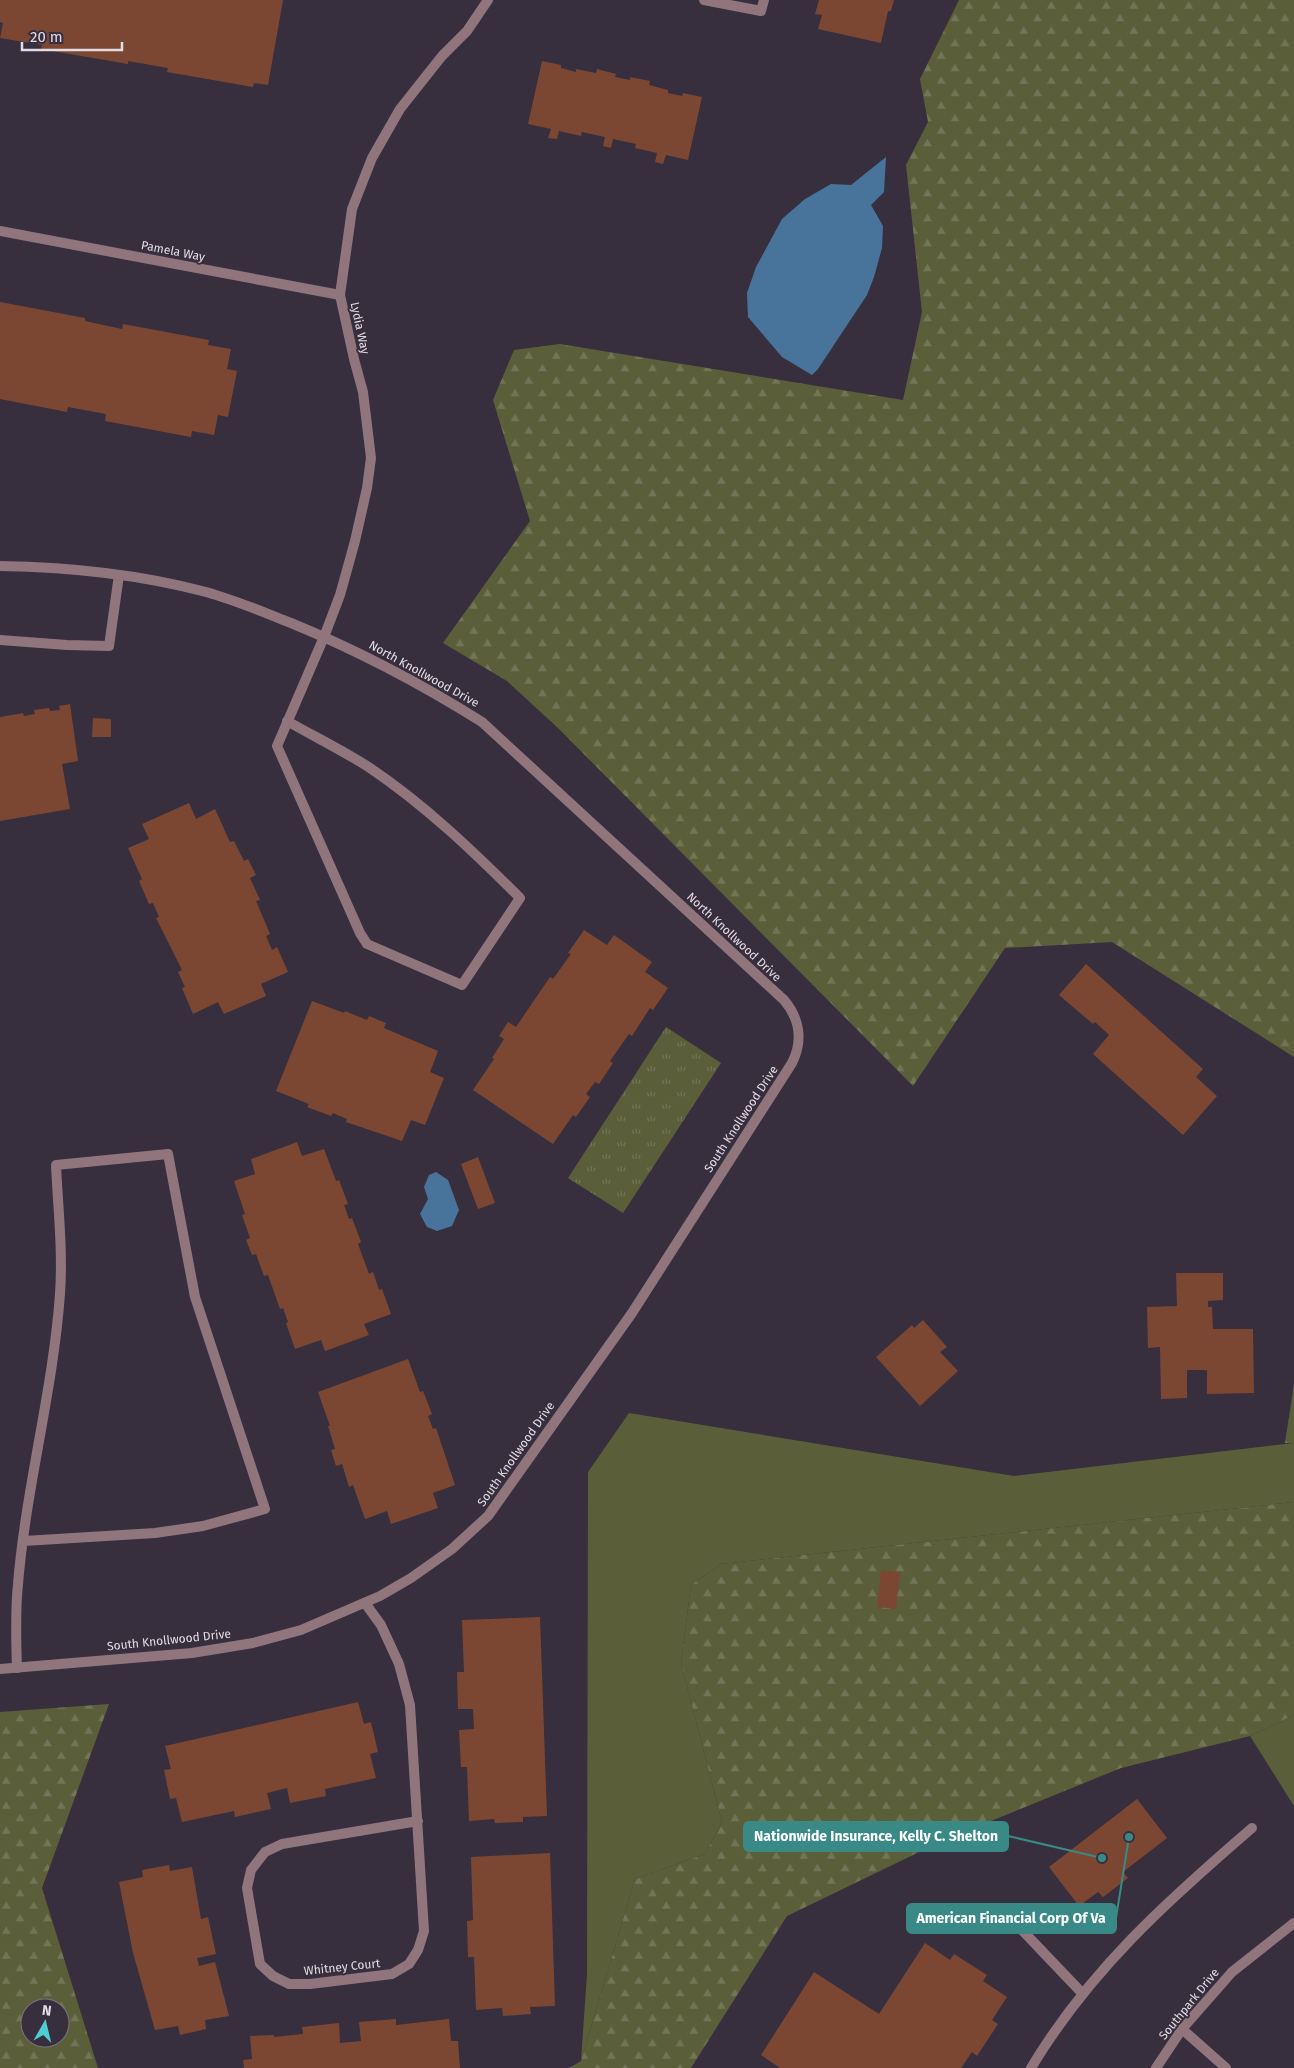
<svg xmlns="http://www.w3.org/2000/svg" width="1294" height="2068" viewBox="0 0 1294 2068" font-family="'Fira Sans',sans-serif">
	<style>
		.green { fill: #5b5f39 }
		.forest { fill: url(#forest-firs); fill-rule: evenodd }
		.park { fill: url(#park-tufts) }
		.water { fill: #48749c }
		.building { fill: #7c4732 }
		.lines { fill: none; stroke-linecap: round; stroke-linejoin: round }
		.service { stroke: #91757c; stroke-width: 10 }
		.minor { stroke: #91757c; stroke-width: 10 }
		.labels { text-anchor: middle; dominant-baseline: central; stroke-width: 4; stroke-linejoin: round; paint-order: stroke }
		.street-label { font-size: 12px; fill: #e2dce5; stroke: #372f3d }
		.leader { fill: none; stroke: #398a86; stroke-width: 2 }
		.callout-dot { fill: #398a86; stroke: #372f3d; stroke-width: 2 }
		.callout { fill: #398a86; stroke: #398a86; stroke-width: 2 }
		.callout-label { font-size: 14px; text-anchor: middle; font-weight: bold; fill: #fff }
	</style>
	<defs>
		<pattern id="forest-firs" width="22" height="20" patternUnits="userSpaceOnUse" patternTransform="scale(1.25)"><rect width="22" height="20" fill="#5b5f39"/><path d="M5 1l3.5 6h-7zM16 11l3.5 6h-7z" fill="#727556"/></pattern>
		<pattern id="park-tufts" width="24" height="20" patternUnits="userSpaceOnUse" patternTransform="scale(1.25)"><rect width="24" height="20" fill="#5b5f39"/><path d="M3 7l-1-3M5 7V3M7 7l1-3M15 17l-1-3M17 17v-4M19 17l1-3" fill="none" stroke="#727556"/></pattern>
	</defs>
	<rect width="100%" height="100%" fill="#372f3d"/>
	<!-- green -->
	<g class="green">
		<path d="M 629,1413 L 1014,1476 L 1294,1443 L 1294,1502 L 721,1564 L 691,1585 L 681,1663 L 722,1822 L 705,1854 L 635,1879 L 581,2061 L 587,1974 L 588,1472 Z"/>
		<path d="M 1294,1715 L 1294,1806 L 1250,1736 Z"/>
	</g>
	<!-- forest -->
	<g class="forest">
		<path d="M 959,0 L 1294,0 L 1294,1057 L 1112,942 L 1005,948 L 913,1086 L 558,728 L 507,681 L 443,643 L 530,521 L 493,400 L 514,350 L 560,344 L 903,400 L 922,312 L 906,165 L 928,122 L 920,79 Z"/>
		<path d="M 1294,1384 L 1294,1443 L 1285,1443 Z"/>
		<path d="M 1294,1502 L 1294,1715 L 1250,1736 L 1121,1768 L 944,1840 L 787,1916 L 691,2068 L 569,2068 L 581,2061 L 635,1879 L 705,1854 L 722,1822 L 681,1663 L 691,1585 L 721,1564 Z"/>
		<path d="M 109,1704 L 42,1888 L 98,2068 L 0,2068 L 0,1712 ZM 30,2008 L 60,2008 L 60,2038 L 30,2038 Z"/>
	</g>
	<!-- park -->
	<path class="park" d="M 666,1027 L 721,1063 L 623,1213 L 568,1178 Z"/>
	<!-- water -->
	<g class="water">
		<path d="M 886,157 L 884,192 L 871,205 L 883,226 L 882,248 L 874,277 L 867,295 L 818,369 L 812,375 L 782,357 L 748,317 L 747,293 L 756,267 L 782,219 L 805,199 L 831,184 L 851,185 Z"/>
		<path d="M 436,1172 L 448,1180 L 459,1210 L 452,1226 L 437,1231 L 427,1227 L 420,1214 L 428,1199 L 424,1187 L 429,1175 Z"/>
	</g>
	<!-- building -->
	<g class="building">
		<path d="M 0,0 L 283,0 L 268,85 L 254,83 L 253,87 L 167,72 L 168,68 L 128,61 L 128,64 L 41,49 L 42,45 L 0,38 L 3,23 L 0,22 Z"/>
		<path d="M 819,0 L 894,0 L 891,11 L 888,11 L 881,43 L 818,29 L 822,15 L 815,14 Z"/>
		<path d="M 542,61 L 561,65 L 561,68 L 576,72 L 576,69 L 596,73 L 597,69 L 616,74 L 615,77 L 630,80 L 630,77 L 650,81 L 649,85 L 668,90 L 668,93 L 682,96 L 683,93 L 702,97 L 688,160 L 666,155 L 663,164 L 655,162 L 657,153 L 635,148 L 636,144 L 613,139 L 611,148 L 603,146 L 605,137 L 582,132 L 581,136 L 559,131 L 557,139 L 548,138 L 551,129 L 528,124 Z"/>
		<path d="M 0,302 L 85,318 L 85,321 L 122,329 L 123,324 L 209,340 L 208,345 L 231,349 L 227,369 L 237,371 L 228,417 L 218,415 L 214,435 L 192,431 L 191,437 L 105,421 L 106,414 L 68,407 L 67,412 L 0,399 Z"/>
		<path d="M 70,704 L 78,761 L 62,764 L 70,809 L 0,821 L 0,717 L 23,713 L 24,716 L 35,714 L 34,710 L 49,708 L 50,711 L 60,710 L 59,706 Z"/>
		<path d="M 93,718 L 111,719 L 111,737 L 92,737 Z"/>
		<path d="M 189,803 L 196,819 L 215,809 L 230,842 L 234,841 L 244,861 L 248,859 L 256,875 L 250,878 L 260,900 L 256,901 L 270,934 L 266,936 L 272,950 L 277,947 L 288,972 L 261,984 L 266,996 L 224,1014 L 218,1002 L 193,1014 L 182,988 L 185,987 L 178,972 L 182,970 L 156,918 L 159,917 L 153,903 L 149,904 L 139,881 L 142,879 L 128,848 L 149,839 L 142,824 Z"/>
		<path d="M 584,930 L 607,945 L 614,935 L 652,962 L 645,972 L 668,988 L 653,1010 L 650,1008 L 632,1036 L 629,1034 L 610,1061 L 613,1063 L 599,1084 L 595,1082 L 586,1094 L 590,1097 L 576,1117 L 573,1115 L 553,1144 L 473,1090 L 494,1059 L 492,1058 L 504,1039 L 499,1036 L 508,1022 L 516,1027 L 550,977 L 553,979 L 571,954 L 568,953 Z"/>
		<path d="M 1086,964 L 1203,1069 L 1196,1077 L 1217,1096 L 1183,1135 L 1093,1054 L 1109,1035 L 1095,1022 L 1093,1024 L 1059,995 Z"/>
		<path d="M 312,1001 L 344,1013 L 345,1011 L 367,1020 L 369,1016 L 386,1023 L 384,1028 L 438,1051 L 430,1072 L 444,1078 L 425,1125 L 411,1120 L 402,1141 L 346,1122 L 347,1119 L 333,1113 L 331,1116 L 307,1107 L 309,1104 L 276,1091 Z"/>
		<path d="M 297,1142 L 302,1156 L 324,1149 L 336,1181 L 339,1180 L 348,1204 L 344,1205 L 349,1219 L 352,1218 L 361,1242 L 358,1244 L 369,1274 L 373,1272 L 379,1290 L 382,1289 L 391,1314 L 364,1324 L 369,1335 L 325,1351 L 321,1340 L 295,1349 L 286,1323 L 288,1322 L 283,1308 L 280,1309 L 268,1275 L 264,1276 L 256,1254 L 252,1255 L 246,1240 L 250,1238 L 242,1215 L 245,1214 L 234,1181 L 255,1174 L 251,1159 Z"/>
		<path d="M 478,1157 L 495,1203 L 478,1209 L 461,1164 Z"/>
		<path d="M 1176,1273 L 1223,1273 L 1223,1300 L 1208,1301 L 1208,1307 L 1212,1307 L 1213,1329 L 1253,1329 L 1254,1393 L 1207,1394 L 1207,1370 L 1187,1370 L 1187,1398 L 1161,1399 L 1160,1347 L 1148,1348 L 1147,1307 L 1177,1306 Z"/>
		<path d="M 923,1320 L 947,1347 L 940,1352 L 958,1371 L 920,1406 L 876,1357 L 912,1325 L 914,1328 Z"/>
		<path d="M 408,1359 L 420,1392 L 423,1391 L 432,1414 L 428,1416 L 433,1429 L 436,1428 L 455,1485 L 433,1493 L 438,1508 L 391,1524 L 387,1511 L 365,1519 L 353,1485 L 349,1487 L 342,1464 L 336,1466 L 331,1450 L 335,1449 L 328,1426 L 330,1426 L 318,1392 Z"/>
		<path d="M 881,1570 L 900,1572 L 896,1609 L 877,1607 Z"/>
		<path d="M 540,1617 L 547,1816 L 523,1817 L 523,1822 L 495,1823 L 494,1819 L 469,1821 L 467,1767 L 461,1767 L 459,1730 L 474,1729 L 473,1709 L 458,1709 L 457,1672 L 464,1672 L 462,1620 Z"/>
		<path d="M 358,1702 L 364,1724 L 371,1722 L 378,1752 L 370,1754 L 376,1778 L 325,1789 L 326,1796 L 290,1803 L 287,1788 L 267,1793 L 271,1809 L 235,1817 L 234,1811 L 182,1822 L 176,1798 L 170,1799 L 164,1770 L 171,1769 L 165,1746 Z"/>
		<path d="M 1137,1799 L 1167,1838 L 1123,1872 L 1128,1878 L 1103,1897 L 1098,1892 L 1079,1906 L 1049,1867 Z"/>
		<path d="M 550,1853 L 555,2006 L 530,2007 L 531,2014 L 503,2016 L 502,2008 L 476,2010 L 474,1957 L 468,1957 L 467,1921 L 473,1920 L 471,1857 Z"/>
		<path d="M 169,1865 L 170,1871 L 192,1867 L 201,1919 L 208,1917 L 216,1954 L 197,1958 L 199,1966 L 215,1962 L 229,2016 L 205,2020 L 206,2029 L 180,2035 L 178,2026 L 155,2030 L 133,1953 L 119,1882 L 143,1877 L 142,1870 Z"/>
		<path d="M 925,1943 L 950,1960 L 954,1954 L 987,1975 L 983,1981 L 1007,1997 L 992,2020 L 998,2024 L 977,2056 L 972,2052 L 961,2068 L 780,2068 L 761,2055 L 814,1972 L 879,2014 Z"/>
		<path d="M 396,2019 L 396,2025 L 449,2019 L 451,2041 L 458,2041 L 460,2068 L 244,2068 L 243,2060 L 252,2059 L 250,2036 L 274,2035 L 274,2037 L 303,2034 L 302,2027 L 339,2023 L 340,2043 L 361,2041 L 359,2022 Z"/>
	</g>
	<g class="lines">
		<!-- service -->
		<g class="service">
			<path d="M 0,640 L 67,645 L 109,646 L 119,575"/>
			<path d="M 287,721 C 315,737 344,751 370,768 C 425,805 474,852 520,898 L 462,985 L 367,944 L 360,933 L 277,746 L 324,637"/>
			<path d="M 17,1668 C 16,1640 15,1612 18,1584 C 26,1487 53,1391 60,1294 C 63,1251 58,1208 56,1165 L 168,1154 L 195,1297 L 265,1509 L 203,1526 L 155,1533 L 24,1541"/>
			<path d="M 1001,1908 L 1082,1993"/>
			<path d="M 1182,2029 L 1226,2068"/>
			<path d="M 1031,2068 C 1090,1970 1166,1902 1252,1828"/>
		</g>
		<!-- minor -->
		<g class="minor">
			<path d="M 704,0 L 761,11 L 764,0"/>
			<path d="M 0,231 L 340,295"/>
			<path d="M 0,566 C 69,567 138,574 206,592 C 235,600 263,612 291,623 C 359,651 420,683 482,722 L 784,1000 C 800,1019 803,1041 792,1063 L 632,1313 L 488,1516 L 452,1549 L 411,1578 L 380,1596 L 301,1630 L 253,1643 L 192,1653 L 0,1669"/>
			<path d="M 324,637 L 340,595 L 355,541 L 367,488 L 371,458 L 363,392 L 354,359 L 340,295 L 352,209 L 372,158 L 400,109 L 442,56 L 467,31 L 488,0"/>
			<path d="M 365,1603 L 381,1625 L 399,1664 L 410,1705 L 424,1931 L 418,1950 L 409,1964 L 392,1974 L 310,1984 L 289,1984 L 273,1976 L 260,1964 L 247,1888 L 251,1870 L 265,1852 L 282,1844 L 418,1821"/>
			<path d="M 1156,2068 L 1182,2029 L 1232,1972 L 1294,1923"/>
		</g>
	</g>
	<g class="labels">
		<!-- street labels -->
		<g class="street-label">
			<text transform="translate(173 251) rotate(11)">Pamela Way</text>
			<text transform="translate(360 328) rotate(78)">Lydia Way</text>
			<text transform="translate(424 674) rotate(29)">North Knollwood Drive</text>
			<text transform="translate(734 937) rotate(43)">North Knollwood Drive</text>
			<text transform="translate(741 1119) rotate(-57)">South Knollwood Drive</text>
			<text transform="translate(516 1454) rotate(-55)">South Knollwood Drive</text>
			<text transform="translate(169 1640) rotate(-6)">South Knollwood Drive</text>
			<text transform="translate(342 1967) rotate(-6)">Whitney Court</text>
			<text transform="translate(1189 2004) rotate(-51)">Southpark Drive</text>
		</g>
	</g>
	<!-- callouts -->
	<path class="leader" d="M1102 1858L1008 1836M1129 1837L1116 1918"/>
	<g class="callout-dot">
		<circle cx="1102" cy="1858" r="5"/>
		<circle cx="1129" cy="1837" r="5"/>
	</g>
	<g class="callout">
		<rect x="744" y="1822" width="264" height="29" rx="5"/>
		<rect x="907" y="1904" width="209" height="29" rx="5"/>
	</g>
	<g class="callout-label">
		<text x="876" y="1841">Nationwide Insurance, Kelly C. Shelton</text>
		<text x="1011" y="1923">American Financial Corp Of Va</text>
	</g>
	<!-- north arrow -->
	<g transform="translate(45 2023) rotate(8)"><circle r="24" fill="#372f3d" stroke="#7b7480"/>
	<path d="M0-4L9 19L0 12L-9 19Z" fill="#51ccd3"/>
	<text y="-8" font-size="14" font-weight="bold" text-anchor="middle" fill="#e2dce5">N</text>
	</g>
	<!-- scale -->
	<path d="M22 42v8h100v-8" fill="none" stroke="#e2dce5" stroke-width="2.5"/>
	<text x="30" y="42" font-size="15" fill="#e2dce5" stroke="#372f3d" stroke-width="4" paint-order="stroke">20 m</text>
</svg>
